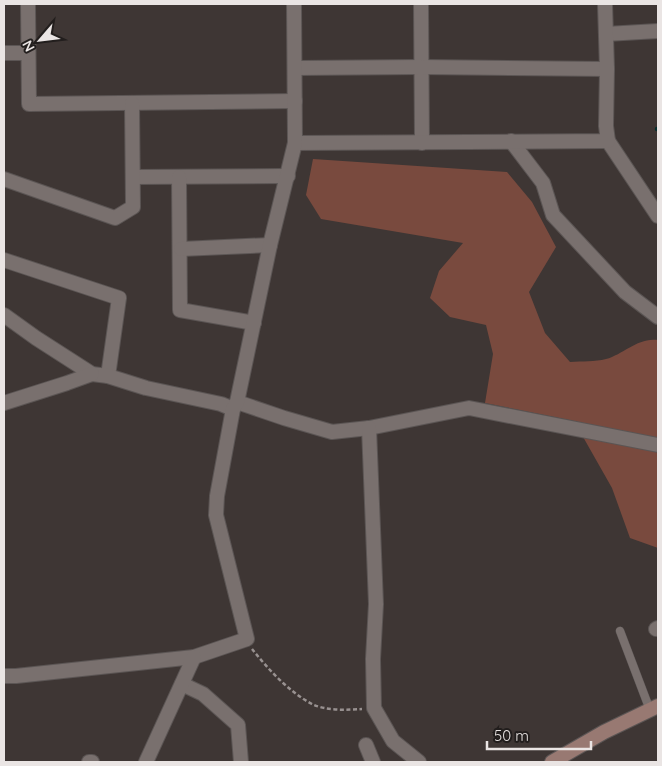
<svg xmlns="http://www.w3.org/2000/svg" width="662" height="766" viewBox="0 0 662 766" font-family="Quicksand,sans-serif">
	<style>
		.green { fill: #794a3e }
		.lines { fill: none; stroke-linecap: round; stroke-linejoin: round }
		.stream { stroke: #062e2d; stroke-width: 4.5 }
		.service-casing { stroke: #5b5554; stroke-width: 9 }
		.minor-casing { stroke: #5b5554; stroke-width: 16 }
		.secondary-casing { stroke: #5b5554; stroke-width: 16 }
		.path { stroke: #989190; stroke-width: 2.5; stroke-dasharray: 4 2.5; stroke-linecap: butt }
		.service { stroke: #79706e; stroke-width: 8 }
		.minor { stroke: #79706e; stroke-width: 14 }
		.secondary { stroke: #987972; stroke-width: 14 }
	</style>
	<rect width="100%" height="100%" fill="#3e3634"/>
	<!-- green -->
	<path class="green" d="M 313,159 L 507,172 L 532,202 L 556,247 L 529,292 L 545,333 L 570,362 C 582,361 595,362 606,359 C 624,354 638,337 658,340 L 658,548 L 630,538 L 612,488 L 574,421 L 485,403 L 493,354 L 486,325 L 450,317 L 430,298 L 439,271 L 463,243 L 321,219 L 306,195 Z"/>
	<g class="lines">
		<!-- stream -->
		<path class="stream" d="M 657,129 L 658,129"/>
		<!-- service casing -->
		<g class="service-casing">
			<path id="service" d="M 620,631 L 650,710"/>
		</g>
		<!-- minor casing -->
		<g class="minor-casing">
			<g id="minor">
				<path d="M 28,4 L 29,104 L 295,101"/>
				<path d="M 421,4 L 422,143"/>
				<path d="M 606,34 L 658,31"/>
				<path d="M 4,53 L 28,53"/>
				<path d="M 295,68 L 421,67 L 607,69"/>
				<path d="M 511,141 L 543,183 L 553,215 L 625,292 L 658,317"/>
				<path d="M 608,141 L 658,216"/>
				<path d="M 295,143 L 608,141 L 606,126 L 607,69 L 605,4"/>
				<path d="M 133,177 L 288,176"/>
				<path d="M 179,177 L 180,310 L 254,323"/>
				<path d="M 4,179 L 115,218 L 133,207 L 132,103"/>
				<path d="M 181,249 L 270,245"/>
				<path d="M 4,260 L 119,298 L 108,376"/>
				<path d="M 4,315 L 36,338 L 92,374 L 108,376 L 146,388 L 221,404 L 233,409"/>
				<path d="M 237,402 L 284,418 L 332,432 L 369,428 L 469,408 L 658,445"/>
				<path d="M 4,403 L 67,383 L 92,374"/>
				<path d="M 369,428 L 376,604 L 373,659 L 374,708 L 393,741 L 419,762"/>
				<path d="M 656,629 L 658,628"/>
				<path d="M 4,676 L 16,676 L 194,657 L 247,639 L 216,515 L 217,496 L 233,409 L 237,402 L 270,245 L 295,143 L 294,4"/>
				<path d="M 182,684 L 203,694 L 238,725 L 241,762"/>
				<path d="M 366,745 L 373,762"/>
				<path d="M 89,762 L 92,762"/>
				<path d="M 146,762 L 194,657"/>
			</g>
		</g>
		<!-- secondary casing -->
		<g class="secondary-casing">
			<path id="secondary" d="M 552,762 L 604,732 L 658,706"/>
		</g>
		<!-- path -->
		<path class="path" d="M 252,649 C 268,669 289,692 312,704 C 326,711 347,710 362,709"/>
		<!-- service -->
		<use href="#service" class="service"/>
		<!-- minor -->
		<use href="#minor" class="minor"/>
		<!-- secondary -->
		<use href="#secondary" class="secondary"/>
	</g>
	<!-- border -->
	<rect width="662" height="766" fill="none" stroke="#eae5e4" stroke-width="10"/>
	<!-- north arrow -->
	<g transform="translate(40 40) rotate(242)" stroke="#221e1d" stroke-width="4" paint-order="stroke">
	<path d="M0-4L9 19L0 12L-9 19Z" fill="#eae5e4"/>
	<text y="-8" font-size="14" font-weight="bold" text-anchor="middle" fill="#eae5e4">N</text>
	</g>
	<!-- scale -->
	<path d="M487 741v8h104v-8" fill="none" stroke="#eae5e4" stroke-width="2.5"/>
	<text x="494" y="741" font-size="15" fill="#eae5e4" stroke="#221e1d" stroke-width="4" paint-order="stroke">50 m</text>
</svg>
